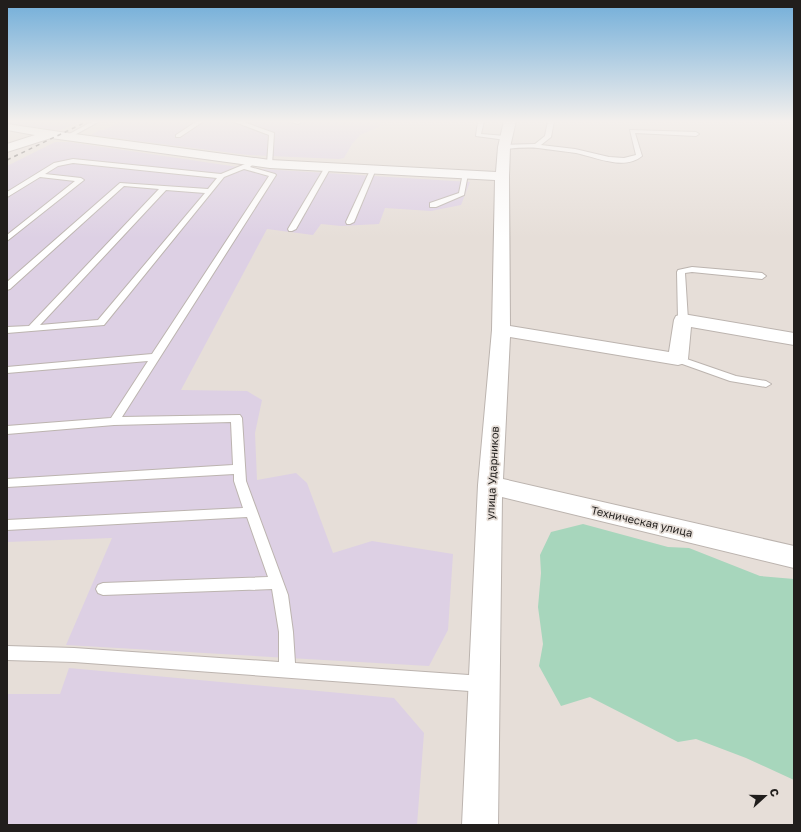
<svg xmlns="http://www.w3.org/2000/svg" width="801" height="832" viewBox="0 0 801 832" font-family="'Golos Text',sans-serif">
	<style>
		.industrial { fill: #ddd0e4 }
		.green { fill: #a7d6bc }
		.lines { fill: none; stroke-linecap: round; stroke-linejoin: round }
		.service-casing { stroke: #bcb4af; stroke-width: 2 }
		.minor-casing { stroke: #bcb4af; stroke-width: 2 }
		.service { fill: #fff; fill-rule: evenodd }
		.minor { fill: #fff; fill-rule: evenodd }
		.rail { stroke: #5d5855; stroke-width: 1.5; stroke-dasharray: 4 4; stroke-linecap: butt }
		.labels { text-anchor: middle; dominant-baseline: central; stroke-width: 3.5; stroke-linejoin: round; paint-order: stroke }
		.street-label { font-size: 11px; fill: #211e1c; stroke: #e6ded8 }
	</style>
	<rect width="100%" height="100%" fill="#e6ded8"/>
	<!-- industrial -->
	<g class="industrial">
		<path d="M 7,121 L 81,121 L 64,129 L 52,130 L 7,124 Z"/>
		<path d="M 123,121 L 382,121 L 379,127 L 360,135 L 352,144 L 344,158 L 339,159 L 248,155 L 91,135 L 100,130 L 104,130 Z"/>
		<path d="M 55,142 L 69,142 L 245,168 L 470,182 L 461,205 L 431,211 L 385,208 L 379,224 L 341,226 L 321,224 L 313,235 L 267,229 L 181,390 L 247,391 L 262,400 L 255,433 L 257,480 L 296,473 L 307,483 L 333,553 L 372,541 L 453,554 L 448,630 L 429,666 L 66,645 L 112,538 L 7,542 L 7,166 Z"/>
		<path d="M 69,668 L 394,698 L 424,733 L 417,825 L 7,825 L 7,694 L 60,694 Z"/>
	</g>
	<!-- green -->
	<path class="green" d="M 583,524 L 668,547 L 689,548 L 760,576 L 794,579 L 794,780 L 746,758 L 696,739 L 678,742 L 590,697 L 561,706 L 539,666 L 543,644 L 538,607 L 541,573 L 540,555 L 551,532 Z"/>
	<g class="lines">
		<!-- service casing -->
		<g class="service-casing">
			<g id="service">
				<path d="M 93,121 L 100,121 L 69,138 L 64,137 Z"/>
				<path d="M 197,121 L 204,121 L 180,137 L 176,137 L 176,135 Z"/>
				<path d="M 232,121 L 241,121 L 274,133 L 272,165 L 267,164 L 269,135 Z"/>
				<path d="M 288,121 L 300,121 L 301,122 L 298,124 Z"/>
				<path d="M 478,121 L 484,121 L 481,134 L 506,136 L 509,138 L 506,140 L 476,136 Z"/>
				<path d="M 548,121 L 554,121 L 551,137 L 541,145 L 575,149 L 609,157 L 624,158 L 636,155 L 630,130 L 696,132 L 699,134 L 696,136 L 635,133 L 642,156 C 624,171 596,157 576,153 C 563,151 551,150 538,148 C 527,147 515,148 504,149 L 501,147 L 504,145 L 535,144 L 545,136 Z"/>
				<path d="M 73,159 L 221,174 L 250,162 L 253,164 L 250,167 L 275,174 L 276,175 L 122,417 L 240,415 L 242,418 L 246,481 L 288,595 L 293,632 L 295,663 L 483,676 L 489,679 L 491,684 L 489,689 L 483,692 L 74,662 L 7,660 L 7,646 L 74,648 L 279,662 L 279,632 L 272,589 L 103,595 L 98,593 L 96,589 L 98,585 L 103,583 L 268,577 L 247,517 L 7,530 L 7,520 L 243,508 L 234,481 L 234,474 L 7,487 L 7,479 L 233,465 L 231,422 L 114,425 L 7,434 L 7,426 L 111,418 L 148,361 L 7,373 L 7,367 L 152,354 L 269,176 L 244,169 L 224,177 L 104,325 L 7,333 L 7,327 L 29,326 L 159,189 L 124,186 L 10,289 L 7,290 L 7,282 L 120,183 L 208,189 L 217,178 L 73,163 L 58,166 L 45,174 L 81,178 L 84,180 L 7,241 L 7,235 L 75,181 L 40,177 L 9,196 L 7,197 L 7,192 L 54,163 ZM 166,190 L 205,193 L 98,320 L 40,325 Z"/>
				<path d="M 328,165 L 331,167 L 296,229 L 292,231 L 289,231 L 288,229 L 325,167 Z"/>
				<path d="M 371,168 L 376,169 L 354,222 L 350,224 L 347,224 L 346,222 Z"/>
				<path d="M 463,173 L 468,174 L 464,195 L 436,207 L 430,207 L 430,203 L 459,193 Z"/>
				<path d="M 692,267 L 762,273 L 766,276 L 762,279 L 692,272 L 685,273 L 688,320 L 683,323 L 678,320 L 677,272 L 678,270 Z"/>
				<path d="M 678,356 L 736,376 L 766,381 L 771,384 L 766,387 L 730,381 L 674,361 L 673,359 Z"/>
			</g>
		</g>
		<!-- minor casing -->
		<g class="minor-casing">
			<path id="minor" d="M 504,121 L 516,121 L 510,147 L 509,176 L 510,326 L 669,352 L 674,320 L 676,316 L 683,314 L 794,333 L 794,345 L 691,327 L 688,359 L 685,363 L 678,365 L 510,337 L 503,479 L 794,546 L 794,568 L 502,497 L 498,825 L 462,825 L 478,485 L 492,330 L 495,180 L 270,168 L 51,138 L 7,152 L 7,144 L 35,135 L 7,130 L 7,124 L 67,133 L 270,160 L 496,172 L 498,147 Z"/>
		</g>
		<!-- service -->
		<use href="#service" class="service"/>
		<!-- minor -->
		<use href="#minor" class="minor"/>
		<!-- rail -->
		<path class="rail" d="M 7,160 L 88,121"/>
	</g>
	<!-- sky -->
	<linearGradient id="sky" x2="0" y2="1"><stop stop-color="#72aed9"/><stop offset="0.51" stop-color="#f4f0ed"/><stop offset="1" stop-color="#f4f0ed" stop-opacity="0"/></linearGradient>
	<rect width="801" height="238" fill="url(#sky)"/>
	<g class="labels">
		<!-- street labels -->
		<g class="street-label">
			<text transform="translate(492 473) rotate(-87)">улица Ударников</text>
			<text transform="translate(642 521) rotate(13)">Техническая улица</text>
		</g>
	</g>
	<!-- border -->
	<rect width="801" height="832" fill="none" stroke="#211e1c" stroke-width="16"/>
	<!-- north arrow -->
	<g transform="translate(765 796) rotate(69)" stroke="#e6ded8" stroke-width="3" paint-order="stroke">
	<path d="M0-3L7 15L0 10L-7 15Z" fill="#211e1c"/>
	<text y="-6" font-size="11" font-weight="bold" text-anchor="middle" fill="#211e1c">С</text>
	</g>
</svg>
